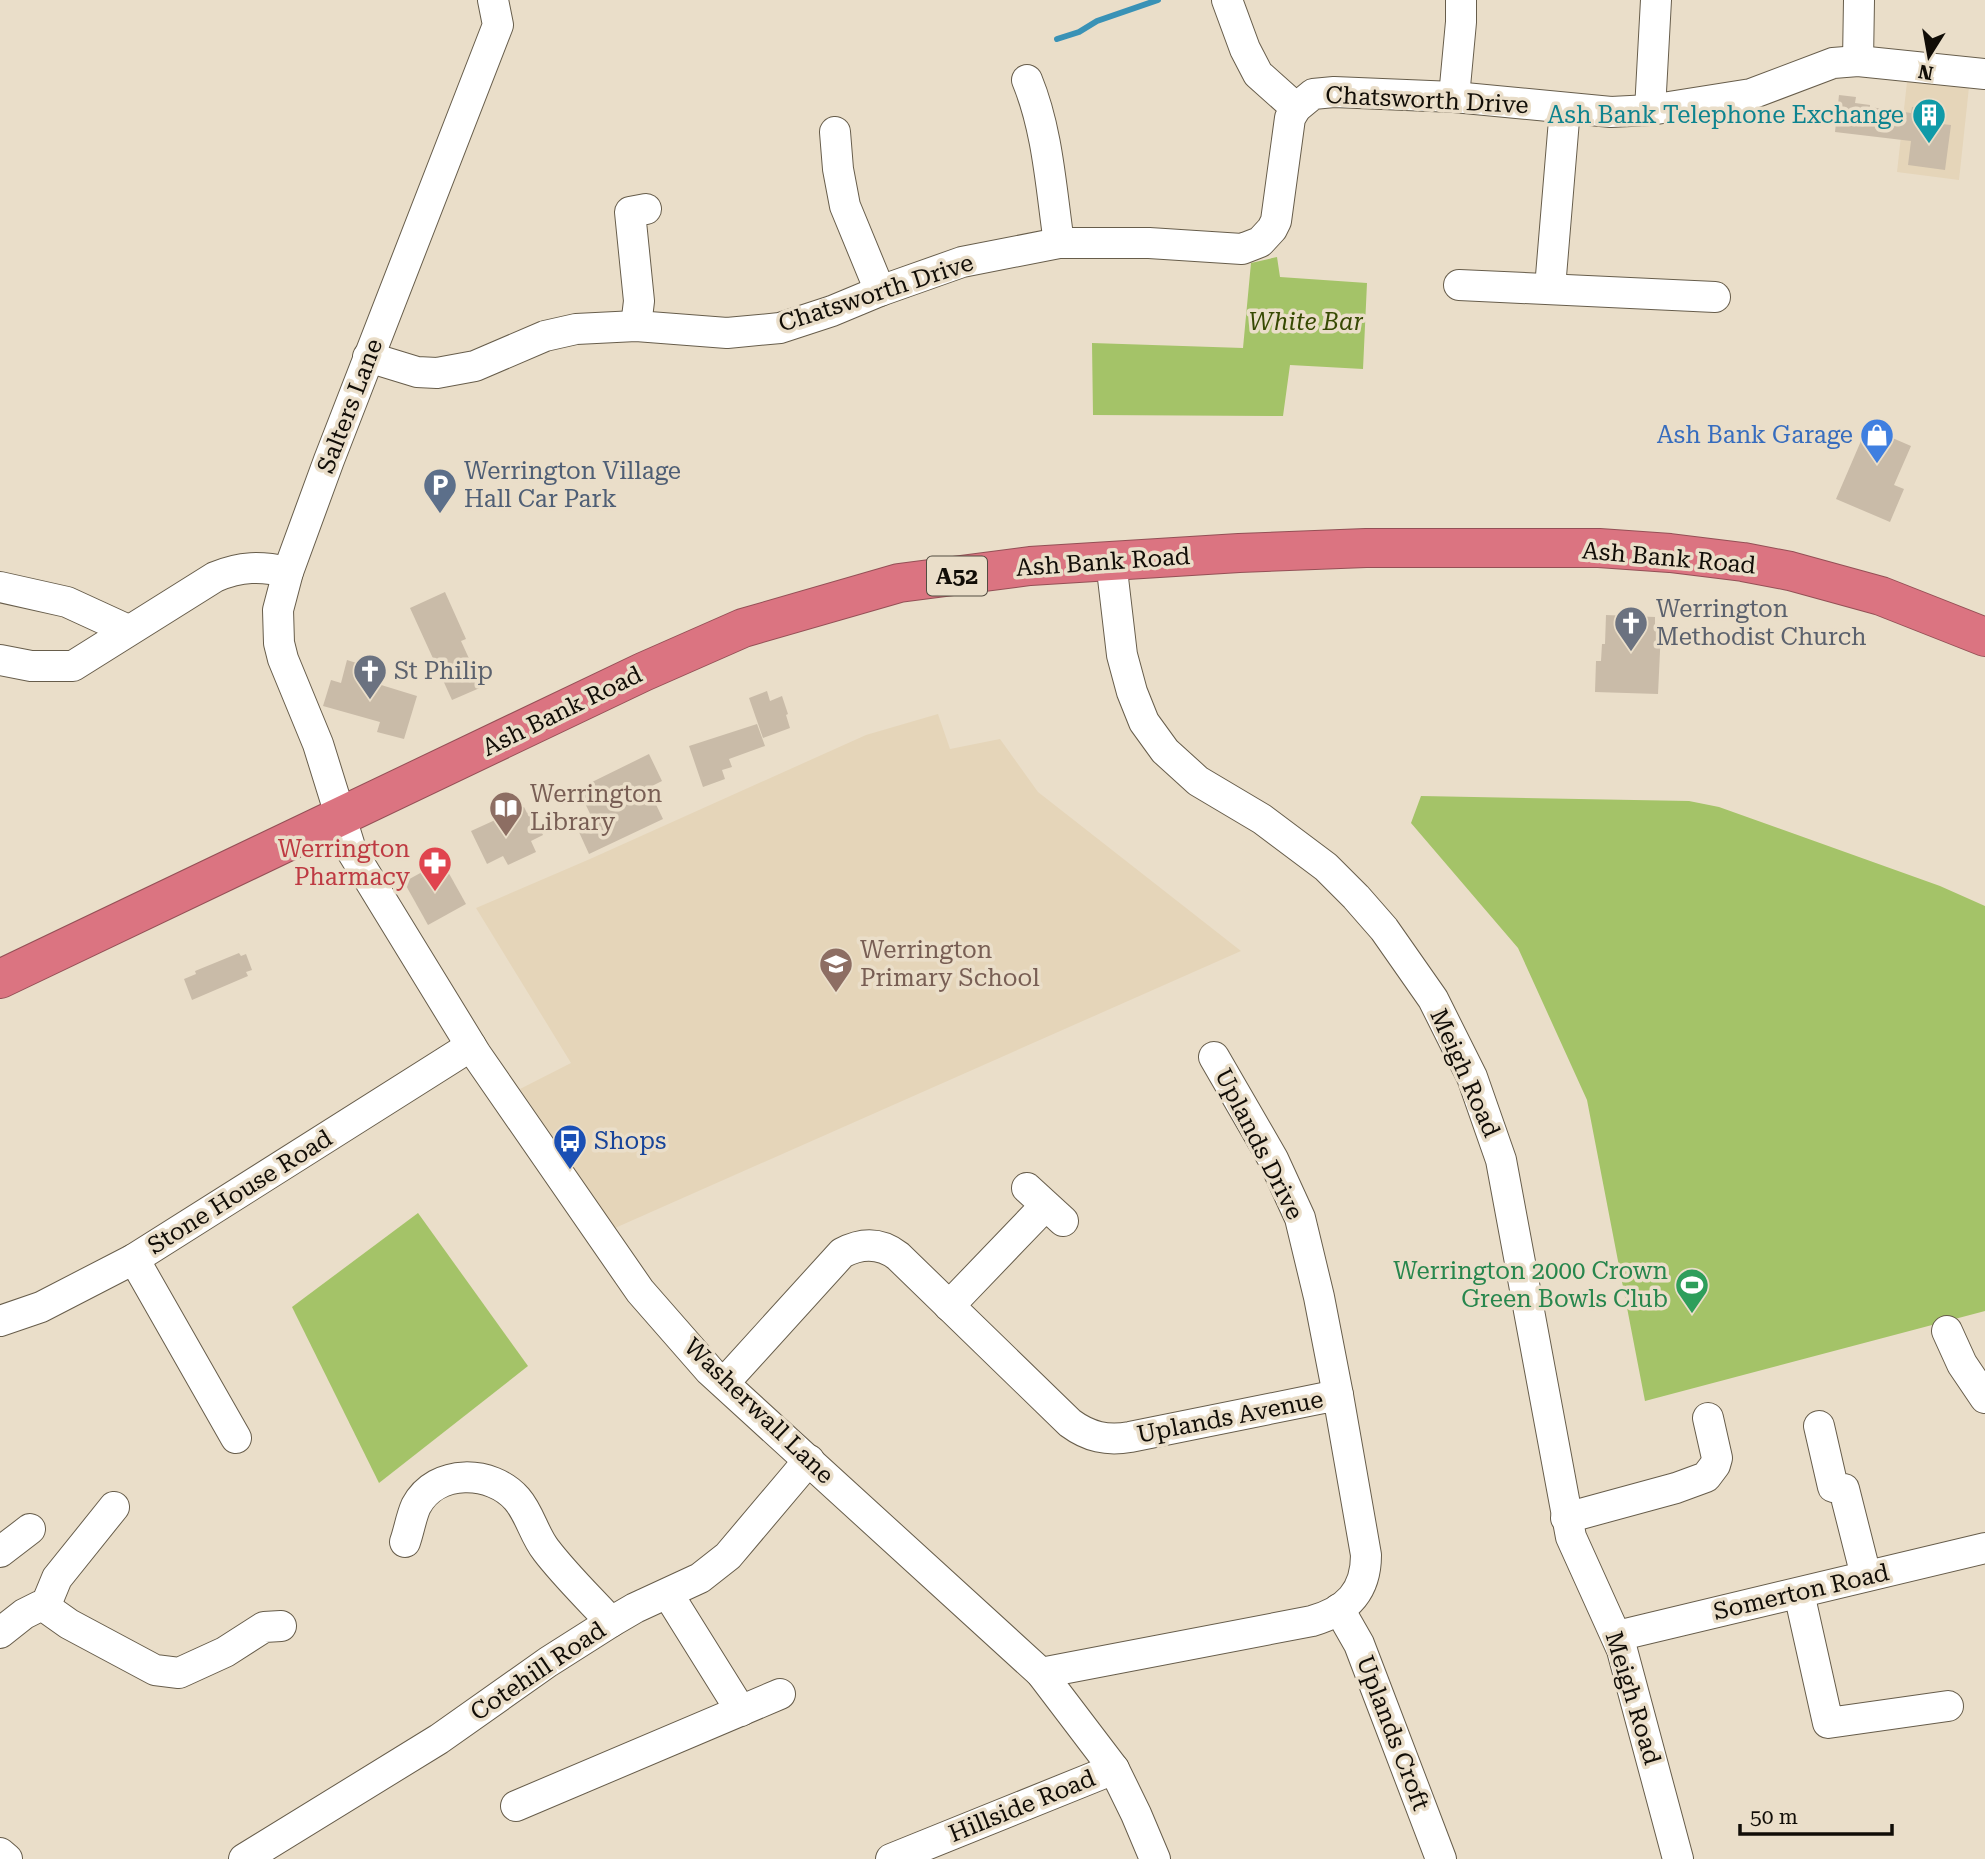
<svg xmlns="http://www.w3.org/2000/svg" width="1985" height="1859" viewBox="0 0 1985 1859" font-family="'Roboto Serif',serif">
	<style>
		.built { fill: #e5d5b9 }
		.green { fill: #a4c368 }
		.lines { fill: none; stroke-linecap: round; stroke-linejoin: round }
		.stream { stroke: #3992b6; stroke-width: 6 }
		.building { fill: #c9bba8 }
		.minor-casing { stroke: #675d4b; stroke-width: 32 }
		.highway-casing { stroke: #945056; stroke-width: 40 }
		.minor { stroke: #fff; stroke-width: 30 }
		.highway { stroke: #db7481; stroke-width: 38 }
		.labels { text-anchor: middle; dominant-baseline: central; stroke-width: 7; stroke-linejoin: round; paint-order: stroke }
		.shield { fill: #eadec9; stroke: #524c41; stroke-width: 2 }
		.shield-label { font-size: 23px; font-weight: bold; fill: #110d07 }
		.street-label { font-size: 24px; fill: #110d07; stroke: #eadec9 }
		.culture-label { font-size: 24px; fill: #0d838f; stroke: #eadec9; text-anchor: end }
		.park-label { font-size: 24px; font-style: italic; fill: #374903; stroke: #eadec9 }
		.shop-label { font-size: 24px; fill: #366cbe; stroke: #eadec9; text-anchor: end }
		.service-label { font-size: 24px; fill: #4e5e75; stroke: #eadec9; text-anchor: start }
		.worship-label { font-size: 24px; fill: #5b616d; stroke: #eadec9; text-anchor: start }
		.education-label { font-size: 24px; fill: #785e54; stroke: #eadec9; text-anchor: start }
		.health-label { font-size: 24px; fill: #be3a42; stroke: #eadec9; text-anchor: end }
		.transit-label { font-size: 24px; fill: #164399; stroke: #eadec9; text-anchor: start }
		.leisure-label { font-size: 24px; fill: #27864d; stroke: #eadec9; text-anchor: end }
	</style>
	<rect width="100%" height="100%" fill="#eadec9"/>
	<!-- built -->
	<g class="built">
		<path d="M 1907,82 L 1969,87 L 1959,180 L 1897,172 Z"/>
		<path d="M 938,714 L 950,749 L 1000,739 L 1038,792 L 1241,951 L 615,1228 L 520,1089 L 571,1063 L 476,908 L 590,859 L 866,735 Z"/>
	</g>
	<!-- green -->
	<g class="green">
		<path d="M 1277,257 L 1280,277 L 1367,283 L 1363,369 L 1290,365 L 1283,416 L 1093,415 L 1092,343 L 1243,348 L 1251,263 Z"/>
		<path d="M 1421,796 L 1689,801 L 1719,807 L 1940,886 L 1985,906 L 1985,1311 L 1645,1401 L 1587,1100 L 1518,948 L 1411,823 Z"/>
		<path d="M 418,1213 L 528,1366 L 379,1483 L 292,1307 Z"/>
	</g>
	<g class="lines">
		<!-- stream -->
		<path class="stream" d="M 1057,39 L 1079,32 L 1097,21 L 1158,0"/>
	</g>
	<!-- building -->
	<g class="building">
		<path d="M 1839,95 L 1856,97 L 1855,103 L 1870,105 L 1870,107 L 1911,113 L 1912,107 L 1934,110 L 1932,123 L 1951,125 L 1945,170 L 1908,165 L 1911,141 L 1835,132 Z"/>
		<path d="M 1867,427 L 1911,446 L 1894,485 L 1904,489 L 1890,522 L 1836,499 Z"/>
		<path d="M 445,592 L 466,639 L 461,641 L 482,687 L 452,700 L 410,608 Z"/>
		<path d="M 1606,615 L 1655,617 L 1655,630 L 1661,630 L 1658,694 L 1595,692 L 1596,661 L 1601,661 L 1602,644 L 1605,644 Z"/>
		<path d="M 347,660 L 382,671 L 378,684 L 417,696 L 404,739 L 377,732 L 380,722 L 323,706 L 331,680 L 341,683 Z"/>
		<path d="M 767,691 L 770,701 L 782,696 L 788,714 L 786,715 L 790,728 L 763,738 L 749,698 Z"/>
		<path d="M 757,724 L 765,746 L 729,759 L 732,767 L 722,770 L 725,779 L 703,787 L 689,746 Z"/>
		<path d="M 649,754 L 662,781 L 648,788 L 663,819 L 589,854 L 579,832 L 595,824 L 581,795 L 593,789 L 590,783 Z"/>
		<path d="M 524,807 L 527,813 L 532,811 L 543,835 L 531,841 L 536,852 L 508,865 L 503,856 L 487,864 L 471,831 Z"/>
		<path d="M 442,861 L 466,904 L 428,925 L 404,882 Z"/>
		<path d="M 239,953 L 241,956 L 246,954 L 252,970 L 246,972 L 248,976 L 192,1000 L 184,979 L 196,974 L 195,971 Z"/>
	</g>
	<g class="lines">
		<!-- minor casing -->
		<g class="minor-casing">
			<g id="minor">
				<path d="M 493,0 L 498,25 L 329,460 L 288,572 L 278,610 L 279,643 L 283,659 L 318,744 L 351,850 L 476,1054 L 640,1291 L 710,1371 L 1041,1673 L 1114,1769 L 1136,1814 L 1155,1859"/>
				<path d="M 1227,0 L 1245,49 L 1258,74 L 1296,108"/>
				<path d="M 1858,61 L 1859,0"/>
				<path d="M 1027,80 C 1048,131 1051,189 1059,243"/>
				<path d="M 1454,97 L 1461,22 L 1461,0"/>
				<path d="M 1650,110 L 1656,0"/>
				<path d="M 835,132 L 838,169 L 845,206 L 880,291"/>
				<path d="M 1459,285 L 1715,297"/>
				<path d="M 1550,288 L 1565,108"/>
				<path d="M 636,326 L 639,301 L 630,212 L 646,209"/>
				<path d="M 368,357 L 417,372 L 437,373 L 475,366 L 545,336 L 576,329 L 636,326 L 727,333 L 780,328 L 832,311 L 880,291 L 962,262 L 1059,243 L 1149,243 L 1242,249 L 1260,242 L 1272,229 L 1276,221 L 1290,118 L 1296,108 L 1313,94 L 1334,92 L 1454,97 L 1611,112 L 1650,110 L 1751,94 L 1833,63 L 1858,61 L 1985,74"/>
				<path d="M 1111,561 L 1122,655 L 1132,692 L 1144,722 L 1165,751 L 1198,781 L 1262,819 L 1326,867 L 1356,897 L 1384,929 L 1433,999 L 1472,1077 L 1501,1160 L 1571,1537 L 1622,1650 L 1678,1859"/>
				<path d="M 0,587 L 67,602 L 128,630"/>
				<path d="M 0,660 L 31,666 L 73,666 L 215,577 C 241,566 261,566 288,572"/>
				<path d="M 1214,1057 L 1273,1159 L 1300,1218 L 1319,1297 L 1338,1395"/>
				<path d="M 1027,1188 L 1063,1221"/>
				<path d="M 134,1259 L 236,1438"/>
				<path d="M 949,1306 L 1045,1206"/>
				<path d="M 0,1321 L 41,1307 L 134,1259 L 471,1046"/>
				<path d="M 1947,1331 L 1962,1364 L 1985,1398"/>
				<path d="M 724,1383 L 842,1253 C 861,1243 880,1242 898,1256 L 1070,1423 C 1089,1437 1107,1441 1130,1437 L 1338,1395 L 1366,1555 C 1366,1592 1347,1611 1312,1621 L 1041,1673"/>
				<path d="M 1819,1426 L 1833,1487 L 1844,1489 L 1866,1576"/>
				<path d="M 1566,1518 L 1676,1488 L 1706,1477 L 1715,1465 L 1717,1458 L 1708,1418"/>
				<path d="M 405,1542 C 409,1531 411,1517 416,1506 C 436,1468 492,1470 517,1499 C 530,1514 534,1535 546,1550 C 565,1575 589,1598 611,1622"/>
				<path d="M 0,1552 L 30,1529"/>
				<path d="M 1799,1593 L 1828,1723 L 1948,1706"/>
				<path d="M 668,1594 L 741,1711"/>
				<path d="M 45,1607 L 57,1578 L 114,1507"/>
				<path d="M 1339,1609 L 1359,1644 L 1441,1859"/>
				<path d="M 0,1633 L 24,1614 L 40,1606 L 45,1607 L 69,1624 L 155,1670 L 179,1673 L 225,1652 L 264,1627 L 281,1626"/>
				<path d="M 1617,1636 L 1985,1548"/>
				<path d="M 516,1806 L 780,1694"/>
				<path d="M 0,1853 L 7,1859"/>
				<path d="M 244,1859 L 439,1739 L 548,1662 L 611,1622 L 635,1608 L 700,1578 L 728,1556 L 809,1460"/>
				<path d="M 891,1859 L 1114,1769"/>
			</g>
		</g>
		<!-- highway casing -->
		<g class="highway-casing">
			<path id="highway" d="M 0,979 L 643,672 L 743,628 L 899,583 L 1030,566 L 1239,553 L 1366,548 L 1599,548 L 1670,553 L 1743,562 L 1790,571 L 1881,596 L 1985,637"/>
		</g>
		<!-- minor -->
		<use href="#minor" class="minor"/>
		<!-- highway -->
		<use href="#highway" class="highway"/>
	</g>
	<!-- icons -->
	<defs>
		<g id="building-pin" transform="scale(1.75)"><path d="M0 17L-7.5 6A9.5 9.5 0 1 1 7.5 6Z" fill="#0f9aa8" stroke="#eadec9"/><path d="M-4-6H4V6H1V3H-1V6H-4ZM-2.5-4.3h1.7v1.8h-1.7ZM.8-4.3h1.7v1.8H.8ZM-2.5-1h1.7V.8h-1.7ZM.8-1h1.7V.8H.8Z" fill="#fff"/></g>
		<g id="shop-pin" transform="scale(1.75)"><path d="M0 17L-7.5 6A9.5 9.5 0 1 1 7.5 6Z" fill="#3f7fe0" stroke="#eadec9"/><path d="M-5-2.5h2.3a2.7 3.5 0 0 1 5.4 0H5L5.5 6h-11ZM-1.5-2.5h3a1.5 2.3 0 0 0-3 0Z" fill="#fff"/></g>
		<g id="parking-pin" transform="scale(1.75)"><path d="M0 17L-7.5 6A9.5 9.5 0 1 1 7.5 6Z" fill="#5c6f8a" stroke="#eadec9"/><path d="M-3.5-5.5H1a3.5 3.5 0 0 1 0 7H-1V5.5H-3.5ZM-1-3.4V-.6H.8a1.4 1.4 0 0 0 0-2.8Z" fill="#fff"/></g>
		<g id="church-pin" transform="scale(1.75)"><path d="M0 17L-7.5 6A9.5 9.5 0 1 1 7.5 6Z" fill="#6b7280" stroke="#eadec9"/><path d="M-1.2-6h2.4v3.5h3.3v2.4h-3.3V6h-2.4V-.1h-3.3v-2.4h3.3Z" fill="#fff"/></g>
		<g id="library-pin" transform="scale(1.75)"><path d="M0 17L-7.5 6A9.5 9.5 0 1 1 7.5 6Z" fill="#8d6e63" stroke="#eadec9"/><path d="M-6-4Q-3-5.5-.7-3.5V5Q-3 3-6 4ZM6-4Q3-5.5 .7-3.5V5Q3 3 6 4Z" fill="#fff"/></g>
		<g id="pharmacy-pin" transform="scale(1.75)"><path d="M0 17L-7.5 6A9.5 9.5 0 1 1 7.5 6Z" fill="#e0444e" stroke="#eadec9"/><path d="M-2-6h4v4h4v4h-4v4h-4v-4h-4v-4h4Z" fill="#fff"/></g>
		<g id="school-pin" transform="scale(1.75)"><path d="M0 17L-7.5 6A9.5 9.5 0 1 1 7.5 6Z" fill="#8d6e63" stroke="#eadec9"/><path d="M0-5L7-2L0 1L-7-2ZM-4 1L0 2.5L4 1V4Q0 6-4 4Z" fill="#fff"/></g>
		<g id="bus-pin" transform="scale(1.75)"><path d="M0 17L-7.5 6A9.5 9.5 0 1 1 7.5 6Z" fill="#1a4fb4" stroke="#eadec9"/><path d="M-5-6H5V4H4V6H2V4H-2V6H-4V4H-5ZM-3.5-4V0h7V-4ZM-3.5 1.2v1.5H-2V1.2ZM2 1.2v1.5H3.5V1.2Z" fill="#fff"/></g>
		<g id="stadium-pin" transform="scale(1.75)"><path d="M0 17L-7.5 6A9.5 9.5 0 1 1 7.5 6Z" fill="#2e9e5b" stroke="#eadec9"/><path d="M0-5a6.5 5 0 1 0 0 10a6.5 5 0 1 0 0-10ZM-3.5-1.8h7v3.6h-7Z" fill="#fff"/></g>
	</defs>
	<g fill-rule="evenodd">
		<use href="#building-pin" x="1929" y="115"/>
		<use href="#shop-pin" x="1877" y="435"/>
		<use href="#parking-pin" x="440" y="485"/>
		<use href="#church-pin" x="1631" y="623"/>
		<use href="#church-pin" x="370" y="671"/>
		<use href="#library-pin" x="506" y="808"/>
		<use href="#pharmacy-pin" x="435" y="863"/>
		<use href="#school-pin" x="836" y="964"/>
		<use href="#bus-pin" x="570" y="1141"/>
		<use href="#stadium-pin" x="1692" y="1285"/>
	</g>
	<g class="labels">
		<!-- shield labels -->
		<rect class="shield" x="927" y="556.5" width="60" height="39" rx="5"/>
		<g class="shield-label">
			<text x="957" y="576">A52</text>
		</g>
		<!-- street labels -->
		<g class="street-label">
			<text transform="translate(1427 100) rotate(3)">Chatsworth Drive</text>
			<text transform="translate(876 293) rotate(-18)">Chatsworth Drive</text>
			<text transform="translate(350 406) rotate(-69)">Salters Lane</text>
			<text transform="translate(1669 558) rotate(5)">Ash Bank Road</text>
			<text transform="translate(1103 562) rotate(-4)">Ash Bank Road</text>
			<text transform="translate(562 711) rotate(-26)">Ash Bank Road</text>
			<text transform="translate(1465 1073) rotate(66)">Meigh Road</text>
			<text transform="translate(1259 1144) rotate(63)">Uplands Drive</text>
			<text transform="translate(240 1192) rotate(-32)">Stone House Road</text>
			<text transform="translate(759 1411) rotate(44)">Washerwall Lane</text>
			<text transform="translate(1230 1417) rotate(-11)">Uplands Avenue</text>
			<text transform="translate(1801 1592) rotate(-13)">Somerton Road</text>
			<text transform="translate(538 1671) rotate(-34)">Cotehill Road</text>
			<text transform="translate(1633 1698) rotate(73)">Meigh Road</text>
			<text transform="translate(1393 1733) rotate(69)">Uplands Croft</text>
			<text transform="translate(1022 1806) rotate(-22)">Hillside Road</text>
		</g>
		<!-- culture labels -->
		<g class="culture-label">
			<text x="1904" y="115">Ash Bank Telephone Exchange</text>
		</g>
		<!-- park labels -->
		<g class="park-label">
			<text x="1306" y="322">White Bar</text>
		</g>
		<!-- shop labels -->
		<g class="shop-label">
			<text x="1853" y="435">Ash Bank Garage</text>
		</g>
		<!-- service labels -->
		<g class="service-label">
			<text x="464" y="471">Werrington Village<tspan x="464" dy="28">Hall Car Park</tspan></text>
		</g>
		<!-- worship labels -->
		<g class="worship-label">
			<text x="1656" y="609">Werrington<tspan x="1656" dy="28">Methodist Church</tspan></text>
			<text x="394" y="671">St Philip</text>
		</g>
		<!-- education labels -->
		<g class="education-label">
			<text x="530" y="794">Werrington<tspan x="530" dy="28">Library</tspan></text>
			<text x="860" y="950">Werrington<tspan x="860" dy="28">Primary School</tspan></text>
		</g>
		<!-- health labels -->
		<g class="health-label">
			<text x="410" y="849">Werrington<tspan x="410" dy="28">Pharmacy</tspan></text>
		</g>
		<!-- transit labels -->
		<g class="transit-label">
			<text x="594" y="1141">Shops</text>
		</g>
		<!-- leisure labels -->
		<g class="leisure-label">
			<text x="1668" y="1271">Werrington 2000 Crown<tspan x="1668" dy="28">Green Bowls Club</tspan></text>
		</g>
	</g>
	<!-- north arrow -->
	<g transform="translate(1929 56) rotate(191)" stroke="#eadec9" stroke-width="5" paint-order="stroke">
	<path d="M0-5L12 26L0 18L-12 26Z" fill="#110d07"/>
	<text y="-10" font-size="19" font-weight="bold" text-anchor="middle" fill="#110d07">N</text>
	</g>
	<!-- scale -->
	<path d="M1740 1824v10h152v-10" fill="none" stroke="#110d07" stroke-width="3.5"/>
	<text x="1750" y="1824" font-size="21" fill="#110d07" stroke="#eadec9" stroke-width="5" paint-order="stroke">50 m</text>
</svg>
